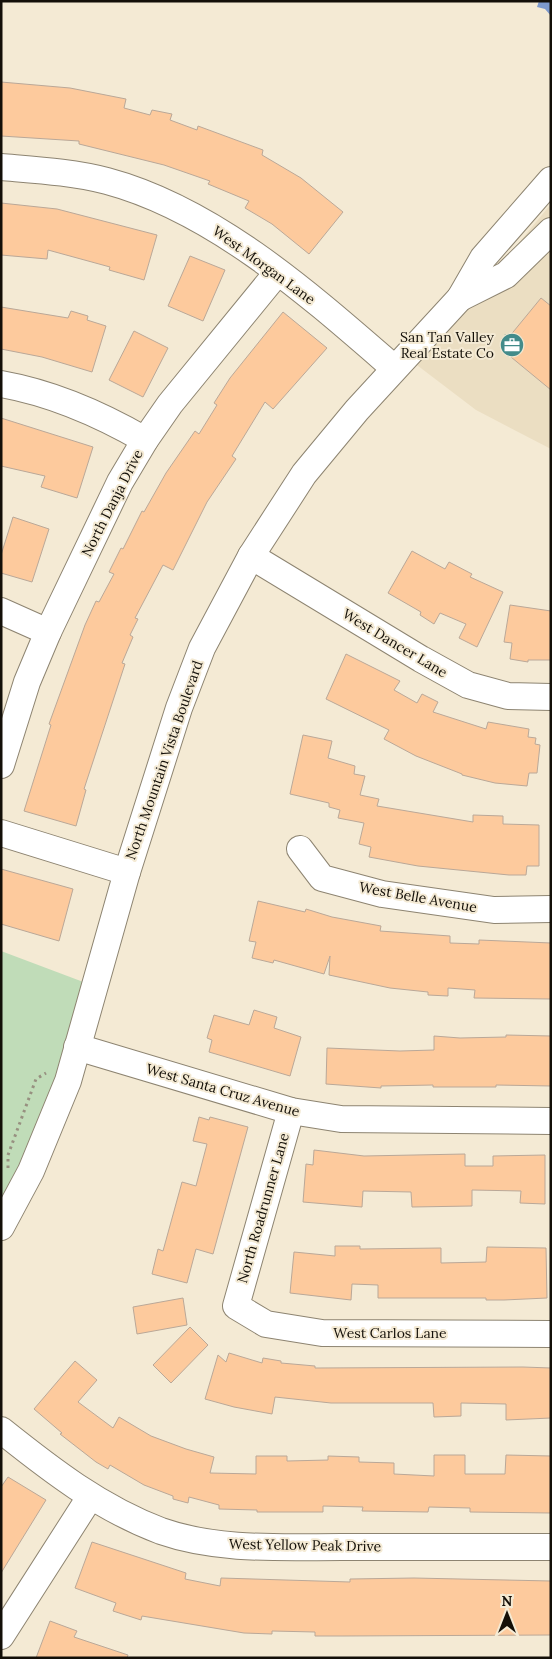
<svg xmlns="http://www.w3.org/2000/svg" width="552" height="1659" viewBox="0 0 552 1659" font-family="Lora,serif">
	<style>
		.built { fill: #ebdec2 }
		.green { fill: #c0dcb8 }
		.water { fill: #7d99cc }
		.building { fill: #fdca9d; stroke: #baa898 }
		.lines { fill: none; stroke-linecap: round; stroke-linejoin: round }
		.minor-casing { stroke: #8d8471; stroke-width: 28 }
		.path { stroke: #979080; stroke-width: 3; stroke-dasharray: 2.5 4; stroke-linecap: butt }
		.minor { stroke: #fff; stroke-width: 26 }
		.labels { text-anchor: middle; dominant-baseline: central; stroke-width: 4; stroke-linejoin: round; paint-order: stroke }
		.street-label { font-size: 14px; fill: #130f08; stroke: #f4ead4 }
		.poi-label { font-size: 14px; fill: #130f08; stroke: #f4ead4; text-anchor: end }
	</style>
	<rect width="100%" height="100%" fill="#f4ead4"/>
	<!-- built -->
	<path class="built" d="M 551,204 L 551,449 L 476,410 L 405,356 L 460,298 L 517,245 Z"/>
	<!-- green -->
	<path class="green" d="M 1,951 L 94,986 L 1,1227 Z"/>
	<!-- water -->
	<path class="water" d="M 539,1 L 551,1 L 551,16 L 545,9 L 537,7 Z"/>
	<!-- building -->
	<g class="building">
		<path d="M 1,82 L 70,88 L 126,99 L 124,108 L 150,115 L 152,110 L 172,114 L 170,120 L 197,130 L 198,126 L 263,150 L 262,155 L 301,178 L 343,212 L 309,254 L 272,224 L 245,208 L 249,201 L 208,184 L 210,181 L 164,165 L 79,144 L 79,141 L 1,136 Z"/>
		<path d="M 1,203 L 57,209 L 157,235 L 144,280 L 109,270 L 110,267 L 48,250 L 47,259 L 1,255 Z"/>
		<path d="M 190,256 L 225,270 L 203,321 L 168,306 Z"/>
		<path d="M 541,298 L 551,306 L 551,390 L 500,348 Z"/>
		<path d="M 1,307 L 68,318 L 71,311 L 88,316 L 87,320 L 106,326 L 92,372 L 42,357 L 1,349 Z"/>
		<path d="M 283,312 L 327,348 L 273,409 L 265,402 L 232,456 L 236,459 L 207,502 L 173,570 L 163,565 L 135,618 L 138,619 L 130,635 L 133,637 L 122,663 L 125,664 L 84,789 L 86,790 L 76,826 L 24,811 L 51,725 L 49,724 L 85,625 L 96,601 L 99,602 L 114,574 L 109,572 L 121,548 L 123,549 L 142,511 L 144,512 L 166,473 L 195,431 L 199,434 L 217,405 L 214,403 L 230,378 Z"/>
		<path d="M 134,331 L 168,348 L 143,397 L 109,380 Z"/>
		<path d="M 1,418 L 93,447 L 77,498 L 41,487 L 45,476 L 1,466 Z"/>
		<path d="M 13,517 L 49,529 L 32,582 L 1,573 L 1,555 Z"/>
		<path d="M 412,551 L 445,569 L 449,562 L 472,574 L 470,577 L 503,592 L 477,647 L 459,638 L 466,624 L 440,613 L 434,624 L 420,615 L 421,612 L 388,593 Z"/>
		<path d="M 510,605 L 551,611 L 551,660 L 528,660 L 528,662 L 510,659 L 512,643 L 504,642 Z"/>
		<path d="M 346,654 L 400,681 L 394,690 L 417,703 L 422,694 L 438,702 L 433,712 L 486,729 L 488,722 L 529,729 L 528,737 L 536,738 L 535,744 L 540,745 L 537,773 L 529,773 L 527,786 L 495,783 L 462,775 L 462,774 L 416,756 L 384,739 L 389,730 L 326,699 Z"/>
		<path d="M 303,735 L 332,741 L 328,758 L 355,766 L 354,774 L 365,776 L 360,795 L 379,799 L 377,806 L 473,822 L 473,815 L 503,816 L 503,824 L 539,825 L 539,866 L 527,866 L 526,875 L 509,875 L 418,866 L 369,857 L 371,847 L 359,844 L 364,823 L 338,818 L 340,810 L 329,807 L 329,803 L 290,794 Z"/>
		<path d="M 1,869 L 73,889 L 59,941 L 1,924 Z"/>
		<path d="M 258,901 L 305,912 L 306,909 L 332,917 L 381,926 L 380,931 L 450,936 L 450,943 L 479,944 L 479,940 L 551,943 L 551,999 L 474,998 L 475,990 L 448,988 L 448,996 L 428,995 L 428,992 L 390,988 L 329,975 L 330,956 L 324,974 L 274,960 L 273,963 L 252,958 L 256,942 L 249,941 Z"/>
		<path d="M 254,1010 L 277,1017 L 274,1028 L 301,1037 L 290,1076 L 209,1052 L 212,1040 L 207,1038 L 214,1015 L 249,1025 Z"/>
		<path d="M 506,1035 L 551,1036 L 551,1086 L 496,1085 L 496,1087 L 433,1087 L 433,1085 L 381,1086 L 381,1088 L 326,1084 L 327,1048 L 400,1051 L 434,1050 L 434,1036 L 460,1038 L 506,1037 Z"/>
		<path d="M 199,1117 L 209,1120 L 210,1117 L 248,1127 L 213,1254 L 196,1249 L 187,1283 L 152,1274 L 158,1249 L 163,1251 L 182,1182 L 196,1186 L 207,1144 L 193,1141 Z"/>
		<path d="M 314,1150 L 364,1156 L 465,1154 L 465,1166 L 493,1166 L 493,1156 L 545,1155 L 545,1204 L 520,1203 L 521,1191 L 472,1190 L 472,1206 L 412,1207 L 411,1192 L 363,1191 L 362,1207 L 303,1202 L 306,1164 L 313,1165 Z"/>
		<path d="M 335,1246 L 360,1246 L 360,1249 L 441,1248 L 441,1263 L 486,1262 L 487,1247 L 546,1248 L 547,1298 L 504,1300 L 486,1300 L 486,1298 L 378,1298 L 378,1285 L 352,1284 L 351,1300 L 290,1293 L 294,1252 L 335,1256 Z"/>
		<path d="M 183,1298 L 187,1325 L 137,1334 L 133,1307 Z"/>
		<path d="M 190,1327 L 208,1345 L 171,1383 L 153,1365 Z"/>
		<path d="M 229,1353 L 262,1363 L 263,1358 L 281,1361 L 281,1363 L 315,1366 L 315,1368 L 523,1367 L 551,1368 L 551,1418 L 506,1420 L 506,1404 L 461,1403 L 461,1416 L 434,1417 L 433,1403 L 331,1403 L 275,1397 L 272,1414 L 234,1407 L 205,1399 L 218,1355 L 226,1362 Z"/>
		<path d="M 75,1361 L 97,1380 L 78,1402 L 113,1428 L 119,1417 L 151,1436 L 186,1449 L 214,1457 L 210,1473 L 256,1474 L 256,1456 L 287,1456 L 287,1461 L 328,1460 L 328,1456 L 359,1457 L 359,1462 L 394,1463 L 394,1474 L 434,1476 L 434,1455 L 465,1455 L 465,1474 L 505,1474 L 506,1455 L 551,1456 L 551,1513 L 470,1512 L 470,1508 L 429,1507 L 428,1512 L 362,1511 L 363,1507 L 323,1506 L 323,1512 L 257,1512 L 257,1510 L 219,1509 L 219,1505 L 189,1497 L 188,1503 L 173,1499 L 173,1496 L 144,1485 L 110,1465 L 108,1469 L 96,1462 L 60,1434 L 62,1433 L 34,1409 Z"/>
		<path d="M 8,1477 L 46,1500 L 1,1573 L 1,1487 Z"/>
		<path d="M 92,1542 L 186,1573 L 185,1579 L 220,1586 L 221,1578 L 350,1582 L 350,1579 L 414,1578 L 551,1581 L 551,1635 L 343,1636 L 315,1636 L 315,1632 L 272,1631 L 272,1634 L 244,1633 L 142,1616 L 141,1620 L 113,1611 L 116,1603 L 75,1588 Z"/>
		<path d="M 50,1621 L 77,1631 L 74,1637 L 128,1655 L 127,1658 L 36,1658 Z"/>
	</g>
	<g class="lines">
		<!-- minor casing -->
		<g class="minor-casing">
			<g id="minor">
				<path d="M 1,167 C 36,170 73,172 107,181 C 215,210 311,296 394,368"/>
				<path d="M 460,298 L 506,275 L 551,231"/>
				<path d="M 1,384 C 52,393 100,414 145,440"/>
				<path d="M 251,556 L 421,659 L 468,685 L 508,696 L 551,697"/>
				<path d="M 1,611 L 48,632"/>
				<path d="M 1,765 L 27,682 L 48,632 L 120,482 L 145,440 L 170,404 L 277,273"/>
				<path d="M 1,833 L 127,872"/>
				<path d="M 300,849 L 322,878 L 382,894 L 494,910 L 551,909"/>
				<path d="M 77,1047 L 291,1111 L 341,1119 L 551,1121"/>
				<path d="M 291,1111 L 236,1306 L 266,1324 L 322,1333 L 551,1334"/>
				<path d="M 1,1227 L 31,1171 L 68,1081 L 127,872 L 179,708 L 202,648 L 251,556 L 304,474 L 357,410 L 460,298 L 483,258 L 551,180"/>
				<path d="M 1,1430 C 51,1470 100,1508 161,1531 C 218,1551 282,1547 342,1547 C 411,1547 481,1547 551,1547"/>
				<path d="M 1,1636 L 90,1497"/>
			</g>
		</g>
		<!-- path -->
		<path class="path" d="M 8,1168 L 8,1155 L 36,1079 L 46,1073"/>
		<!-- minor -->
		<use href="#minor" class="minor"/>
	</g>
	<!-- icons -->
	<defs>
		<g id="office-disc" transform="scale(1.25)"><circle r="9.5" fill="#438b8a" stroke="#f4ead4"/><path d="M-6-3h4V-5.5h4V-3h4V5H-6ZM-1-4.5V-3h2v-1.5ZM-6 0V1H6V0Z" fill="#fff"/></g>
	</defs>
	<g fill-rule="evenodd">
		<use href="#office-disc" x="512" y="345"/>
	</g>
	<g class="labels">
		<!-- street labels -->
		<g class="street-label">
			<text transform="translate(264 265) rotate(36)">West Morgan Lane</text>
			<text transform="translate(112 503) rotate(-63)">North Danja Drive</text>
			<text transform="translate(395 643) rotate(31)">West Dancer Lane</text>
			<text transform="translate(164 760) rotate(-71)">North Mountain Vista Boulevard</text>
			<text transform="translate(418 897) rotate(10)">West Belle Avenue</text>
			<text transform="translate(223 1090) rotate(16)">West Santa Cruz Avenue</text>
			<text transform="translate(263 1208) rotate(-74)">North Roadrunner Lane</text>
			<text x="390" y="1333">West Carlos Lane</text>
			<text transform="translate(305 1545) rotate(1)">West Yellow Peak Drive</text>
		</g>
		<!-- poi labels -->
		<g class="poi-label">
			<text x="494" y="337">San Tan Valley<tspan x="494" dy="16">Real Estate Co</tspan></text>
		</g>
	</g>
	<!-- border -->
	<rect width="552" height="1659" fill="none" stroke="#130f08" stroke-width="5"/>
	<!-- north arrow -->
	<g transform="translate(507 1614)" stroke="#f4ead4" stroke-width="4" paint-order="stroke">
	<path d="M0-4L9 19L0 12L-9 19Z" fill="#130f08"/>
	<text y="-8" font-size="14" font-weight="bold" text-anchor="middle" fill="#130f08">N</text>
	</g>
</svg>
